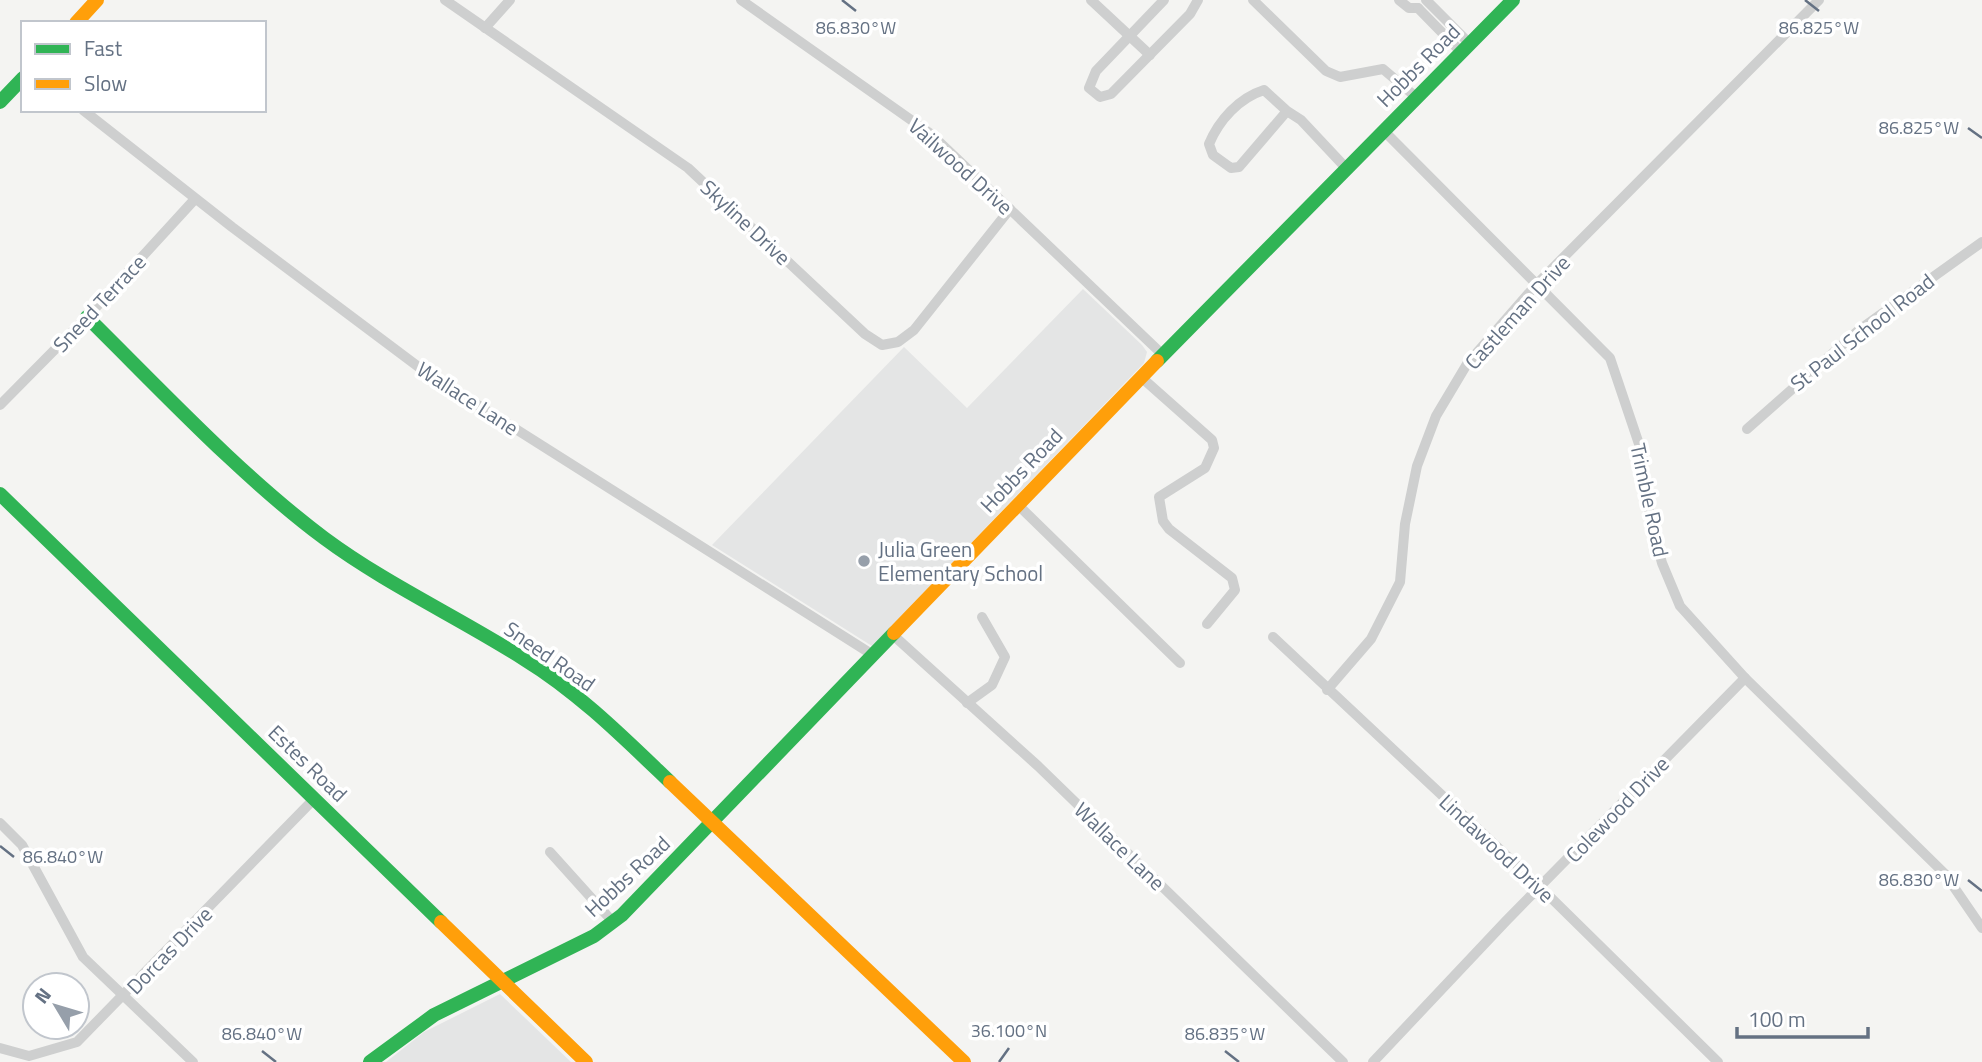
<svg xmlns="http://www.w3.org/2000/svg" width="1982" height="1062" viewBox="0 0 1982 1062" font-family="'Titillium Web',sans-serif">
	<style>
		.built { fill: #e4e5e5 }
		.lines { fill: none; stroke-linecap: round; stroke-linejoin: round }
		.street { stroke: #cecfcf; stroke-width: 10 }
		.fast { stroke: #30b455; stroke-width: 14 }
		.slow { stroke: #ff9f0a; stroke-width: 14 }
		.ticks { fill: none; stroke: #647183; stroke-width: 2.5 }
		.poi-dot { fill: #969faa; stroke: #fff; stroke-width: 2.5 }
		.labels { text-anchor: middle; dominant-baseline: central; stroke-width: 7; stroke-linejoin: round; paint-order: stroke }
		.street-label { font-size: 21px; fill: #647183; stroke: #fff }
		.poi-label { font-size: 21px; fill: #647183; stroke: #fff; text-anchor: start }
		.ticks-label { font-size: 18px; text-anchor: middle; fill: #647183; stroke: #fff; stroke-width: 7; stroke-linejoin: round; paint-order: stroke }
	</style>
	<rect width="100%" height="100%" fill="#f4f4f2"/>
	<!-- built -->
	<g class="built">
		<path d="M 1083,289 L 1142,345 L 1147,352 L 1144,363 L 872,646 L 712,545 L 904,347 L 967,408 Z"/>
		<path d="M 500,994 L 571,1062 L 386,1062 L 424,1032 Z"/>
	</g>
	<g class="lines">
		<!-- street -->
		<g class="street">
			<path d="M 445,0 L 688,168 L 865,334 L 882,345 L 898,342 L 914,330 L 1010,209"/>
			<path d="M 741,0 L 931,134 L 1163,355"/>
			<path d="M 1091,0 L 1150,55"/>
			<path d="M 1164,0 L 1096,71 L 1089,88 L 1100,97 L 1111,94 L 1190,14 L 1198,0"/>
			<path d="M 1253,0 L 1326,71 L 1340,77 L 1383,69 L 1416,97"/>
			<path d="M 1399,0 L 1409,8 L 1418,8"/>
			<path d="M 1426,0 L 1469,43"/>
			<path d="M 1418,8 L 1461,52"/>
			<path d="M 485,28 L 510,0"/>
			<path d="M 83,110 L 232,227 L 424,371 L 873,655"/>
			<path d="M 1287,111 L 1264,90 C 1239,98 1219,120 1209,144 L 1213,155 L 1231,168 L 1239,167 L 1287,111 L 1301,120 L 1346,168"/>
			<path d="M 1383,130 L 1610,358 L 1642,453 L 1650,518 L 1662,563 L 1680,606 L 1745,678 L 1945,874 L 1982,928"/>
			<path d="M 1141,377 L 1212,440 L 1214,448 L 1205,468 L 1159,497 L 1163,521 L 1169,529 L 1232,578 L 1235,590 L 1207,624"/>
			<path d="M 0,405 L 87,317 L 195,199"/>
			<path d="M 1747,429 L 1859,330 L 1982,242"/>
			<path d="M 1017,504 L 1180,663"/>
			<path d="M 893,635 L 1038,766 L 1343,1062"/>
			<path d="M 1273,637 L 1541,888 L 1718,1062"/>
			<path d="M 1327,690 L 1371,639 L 1400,582 L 1405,524 L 1417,466 L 1436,416 L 1467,364 L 1536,285 L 1819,0"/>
			<path d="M 967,703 L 992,685 L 1005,657 L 982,617"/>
			<path d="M 0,823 L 22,845 L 83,957 L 193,1062"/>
			<path d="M 550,852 L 613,922"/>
			<path d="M 0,1048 L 29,1056 L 77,1042 L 314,799"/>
			<path d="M 1373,1062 L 1506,921 L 1745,678"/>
		</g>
		<!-- fast -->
		<g class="fast">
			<path d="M 0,102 L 23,78"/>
			<path d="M 87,317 C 161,390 241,476 324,538 C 386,584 458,617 524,659 C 578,692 624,738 670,782"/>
			<path d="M 1157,361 L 1513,0"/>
			<path d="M 0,494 L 441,922"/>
			<path d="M 370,1062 L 434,1015 L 594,936 L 622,915 L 894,633"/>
		</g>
		<!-- slow -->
		<g class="slow">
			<path d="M 76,23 L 97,0"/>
			<path d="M 894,633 L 1157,361"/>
			<path d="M 670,782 L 964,1062"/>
			<path d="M 441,922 L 586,1062"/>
		</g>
	</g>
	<!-- ticks -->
	<path class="ticks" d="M 842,0 L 856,11M 1805,0 L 1819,11M 1968,128 L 1982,138M 0,846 L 14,857M 1968,880 L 1982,891M 262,1051 L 276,1062M 1225,1051 L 1239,1062M 999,1062 L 1009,1048"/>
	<!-- markers -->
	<circle class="poi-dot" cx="864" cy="561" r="7"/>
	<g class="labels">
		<!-- street labels -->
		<g class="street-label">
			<text transform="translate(1418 65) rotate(-45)">Hobbs Road</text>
			<text transform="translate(961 166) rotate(42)">Vailwood Drive</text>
			<text transform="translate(746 222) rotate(43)">Skyline Drive</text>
			<text transform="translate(99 303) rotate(-47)">Sneed Terrace</text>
			<text transform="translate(1517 312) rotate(-48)">Castleman Drive</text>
			<text transform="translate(1862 332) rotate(-38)">St Paul School Road</text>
			<text transform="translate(468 398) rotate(33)">Wallace Lane</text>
			<text transform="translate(1021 470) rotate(-46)">Hobbs Road</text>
			<text transform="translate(1650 500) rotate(78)">Trimble Road</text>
			<text transform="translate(550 656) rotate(35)">Sneed Road</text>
			<text transform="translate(308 763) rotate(44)">Estes Road</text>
			<text transform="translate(1617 809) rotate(-46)">Colewood Drive</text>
			<text transform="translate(1120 846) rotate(44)">Wallace Lane</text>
			<text transform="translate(1497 848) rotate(43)">Lindawood Drive</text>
			<text transform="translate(627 876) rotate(-43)">Hobbs Road</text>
			<text transform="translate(169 950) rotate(-46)">Dorcas Drive</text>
		</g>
		<!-- poi labels -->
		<g class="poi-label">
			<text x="878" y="549">Julia Green<tspan x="878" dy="24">Elementary School</tspan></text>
		</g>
	</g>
	<g class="ticks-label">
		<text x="856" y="34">86.830°W</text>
		<text x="1819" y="34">86.825°W</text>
		<text x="1919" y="134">86.825°W</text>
		<text x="63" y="863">86.840°W</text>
		<text x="1919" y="886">86.830°W</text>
		<text x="1009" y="1037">36.100°N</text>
		<text x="262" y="1040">86.840°W</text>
		<text x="1225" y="1040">86.835°W</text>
	</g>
	<!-- legend -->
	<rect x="21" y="21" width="245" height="91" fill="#ffffff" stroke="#c1c6cd" stroke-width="2"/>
	<rect x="35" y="44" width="35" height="10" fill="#30b455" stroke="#c1c6cd" stroke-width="2"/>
	<text x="84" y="56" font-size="21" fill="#647183">Fast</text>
	<rect x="35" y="79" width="35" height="10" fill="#ff9f0a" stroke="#c1c6cd" stroke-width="2"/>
	<text x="84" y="91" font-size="21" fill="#647183">Slow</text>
	<!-- north arrow -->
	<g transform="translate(56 1006) rotate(308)"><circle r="33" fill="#ffffff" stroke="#c1c6cd" stroke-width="2"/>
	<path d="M0-5L12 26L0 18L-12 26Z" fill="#969faa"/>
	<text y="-10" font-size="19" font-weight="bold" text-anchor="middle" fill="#647183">N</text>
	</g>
	<!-- scale -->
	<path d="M1737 1027v10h131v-10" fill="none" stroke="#647183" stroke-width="3.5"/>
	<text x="1748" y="1027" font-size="21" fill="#647183" stroke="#ffffff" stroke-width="5" paint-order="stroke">100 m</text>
</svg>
